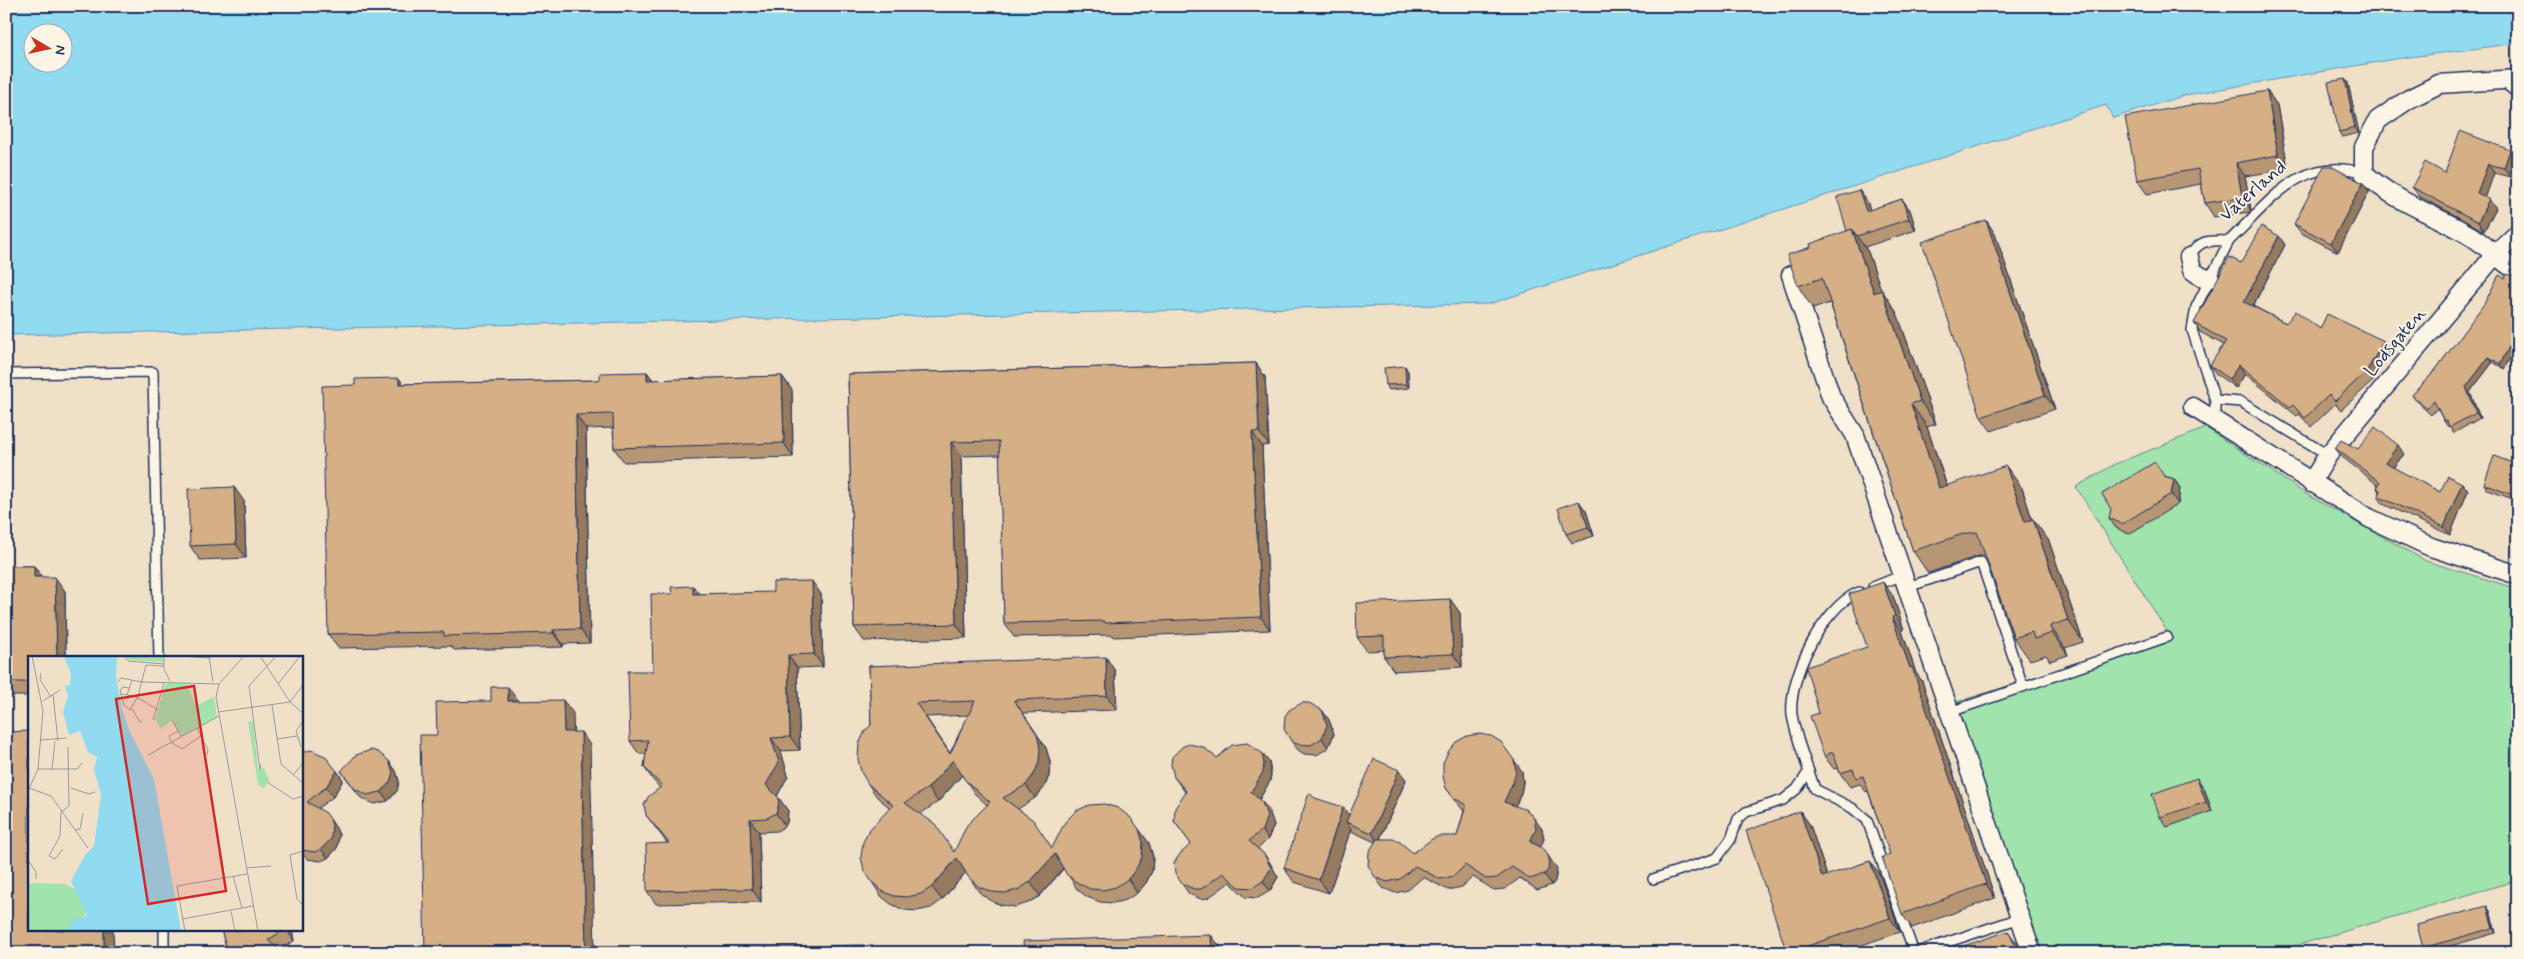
<svg xmlns="http://www.w3.org/2000/svg" width="2524" height="959" viewBox="0 0 2524 959" font-family="Mynerve,sans-serif">
	<style>
		.green { fill: #a1e3ad; stroke: #5e8986 }
		.water { fill: #90dbf0; stroke: #6196b6; fill-rule: evenodd }
		.lines { fill: none; stroke-linecap: round; stroke-linejoin: round }
		.service-casing { stroke: #1b2f5e; stroke-width: 12 }
		.minor-casing { stroke: #1b2f5e; stroke-width: 21 }
		.service { stroke: #fcf5e5; stroke-width: 9 }
		.minor { stroke: #fcf5e5; stroke-width: 18 }
		.wall { fill: #b79673; stroke: #1b2f5e; fill-rule: evenodd }
		.shaded-wall { fill: #957a5e; stroke: #1b2f5e }
		.building { fill: #d5af86; stroke: #1b2f5e; fill-rule: evenodd }
		.labels { text-anchor: middle; dominant-baseline: central; stroke-width: 4; stroke-linejoin: round; paint-order: stroke }
		.street-label { font-size: 19px; fill: #1b2f5e; stroke: #fcf5e5 }
		.inset-river { fill: none; stroke: #90dbf0; stroke-width: 2.5 }
		.inset-road { fill: none; stroke: #9b999e; stroke-width: 1 }
		.view { fill: #d62828; fill-opacity: 0.15; stroke: #d62828; stroke-width: 2.5 }
		.inset-edge { fill: none; stroke: #1b2f5e; stroke-width: 2.5 }
	</style>
	<rect width="100%" height="100%" fill="#f0e0c8"/>
	<filter id="ink" filterUnits="userSpaceOnUse"><feTurbulence type="fractalNoise" baseFrequency=".02" numOctaves="2"/><feDisplacementMap in="SourceGraphic" scale="10" xChannelSelector="R" yChannelSelector="G"/><feConvolveMatrix kernelMatrix="1 2 1 2 8 2 1 2 1" color-interpolation-filters="sRGB"/></filter>
	<g filter="url(#ink)">
		<!-- green -->
		<path class="green" d="M 2206,428 L 2306,494 L 2426,561 L 2518,589 L 2518,880 L 2288,948 L 2289,953 L 2032,953 L 1947,705 L 2170,636 L 2076,487 L 2115,464 Z"/>
		<!-- water -->
		<path class="water" d="M 6,6 L 2518,6 L 2518,43 L 2395,59 L 2186,95 L 2113,118 L 2106,105 L 1489,304 L 6,335 ZM 32,32 L 62,32 L 62,62 L 32,62 Z"/>
		<g class="lines">
			<!-- service casing -->
			<g class="service-casing">
				<g id="service">
					<path d="M 2502,81 L 2518,94"/>
					<path d="M 2189,257 C 2200,239 2209,240 2229,241 C 2271,201 2301,154 2364,173"/>
					<path d="M 6,374 L 153,372 L 159,658"/>
					<path d="M 2215,400 L 2241,402 L 2328,455"/>
					<path d="M 2215,419 L 2215,400 L 2192,330 L 2196,307 L 2229,241"/>
					<path d="M 1873,587 L 1903,575"/>
					<path d="M 1908,587 L 1981,562 L 2023,686"/>
					<path d="M 1859,592 C 1823,606 1788,678 1792,715 C 1796,739 1807,765 1815,789 L 1852,808 L 1867,820 L 1914,953"/>
					<path d="M 1950,712 L 2167,637"/>
					<path d="M 1653,879 L 1717,858 L 1731,839 L 1738,819 L 1746,812 L 1783,800 L 1797,789 L 1809,771"/>
					<path d="M 164,930 L 164,953"/>
					<path d="M 1915,953 L 2020,918"/>
				</g>
			</g>
			<!-- minor casing -->
			<g class="minor-casing">
				<g id="minor">
					<path d="M 2518,79 L 2439,84 L 2409,99 L 2378,120 L 2364,147 L 2364,173 C 2396,203 2435,214 2471,236 C 2488,246 2500,262 2518,271"/>
					<path d="M 2189,257 L 2192,270 L 2203,278 L 2210,278"/>
					<path d="M 1791,275 L 1831,397 L 1855,435 L 2032,953"/>
					<path d="M 2193,407 L 2369,518 L 2431,547 L 2518,575"/>
					<path d="M 2311,483 L 2328,455 L 2494,256 L 2518,233"/>
				</g>
			</g>
			<!-- service -->
			<use href="#service" class="service"/>
			<!-- minor -->
			<use href="#minor" class="minor"/>
		</g>
		<!-- wall -->
		<g class="wall">
			<path d="M 2345,79 L 2348,83 L 2359,133 L 2342,137 L 2339,132 Z"/>
			<path d="M 2267,91 L 2277,105 L 2288,169 L 2245,176 L 2251,210 L 2250,212 L 2214,217 L 2205,203 L 2201,184 L 2147,194 L 2137,180 Z"/>
			<path d="M 2510,150 L 2516,159 L 2510,177 L 2494,173 L 2485,197 L 2496,208 L 2484,231 L 2419,196 L 2412,187 Z"/>
			<path d="M 2363,183 L 2369,192 L 2338,252 L 2301,233 L 2294,224 Z"/>
			<path d="M 1902,199 L 1910,210 L 1916,230 L 1865,247 L 1868,252 L 1881,290 L 1897,313 L 1936,424 L 1927,427 L 1947,486 L 2022,488 L 2032,519 L 2049,541 L 2083,642 L 2065,648 L 2068,655 L 2050,661 L 2046,655 L 2030,660 L 2014,638 L 1986,555 L 1979,556 L 1928,573 L 1913,551 L 1830,303 L 1813,309 L 1798,286 L 1847,231 L 1867,201 L 1870,210 Z"/>
			<path d="M 1986,220 L 1995,234 L 2055,409 L 1991,431 L 1981,417 Z"/>
			<path d="M 2279,236 L 2285,245 L 2253,306 L 2286,323 L 2320,329 L 2390,350 L 2373,381 L 2341,410 L 2335,404 L 2311,427 L 2299,414 L 2297,416 L 2245,374 L 2236,388 L 2216,374 L 2210,365 L 2224,345 L 2200,332 L 2194,323 L 2241,263 Z"/>
			<path d="M 2518,274 L 2518,344 L 2504,369 L 2493,362 L 2470,392 L 2480,418 L 2454,433 L 2450,426 L 2448,427 L 2444,421 L 2437,408 L 2431,415 L 2416,401 L 2412,395 L 2434,372 L 2505,278 L 2515,276 Z"/>
			<path d="M 1256,363 L 1265,377 L 1269,445 L 1262,446 L 1270,630 L 1114,637 L 1113,635 L 1014,637 L 1004,623 L 1000,455 L 961,456 L 966,638 L 864,641 L 854,627 L 848,374 Z"/>
			<path d="M 1408,371 L 1409,388 L 1389,390 L 1386,385 Z"/>
			<path d="M 647,372 L 653,380 L 782,376 L 792,390 L 793,457 L 624,462 L 614,448 L 613,428 L 586,429 L 590,643 L 563,644 L 563,647 L 454,650 L 451,646 L 338,648 L 328,634 L 355,385 L 600,380 Z"/>
			<path d="M 2335,448 L 2358,449 L 2404,454 L 2393,468 L 2440,492 L 2462,483 L 2468,491 L 2450,535 L 2383,504 L 2378,496 L 2379,492 L 2377,488 L 2378,485 L 2341,456 Z"/>
			<path d="M 2518,465 L 2518,501 L 2488,490 L 2484,484 Z"/>
			<path d="M 2164,476 L 2174,479 L 2180,488 L 2178,504 L 2129,534 L 2116,528 L 2109,518 Z"/>
			<path d="M 244,501 L 246,558 L 200,560 L 190,546 Z"/>
			<path d="M 1586,511 L 1594,536 L 1572,543 L 1566,534 Z"/>
			<path d="M 6,566 L 34,566 L 42,577 L 65,591 L 66,657 L 29,658 L 29,696 L 6,696 Z"/>
			<path d="M 699,594 L 821,594 L 823,667 L 797,668 L 800,750 L 781,751 L 788,776 L 777,796 L 788,811 L 787,822 L 785,826 L 777,831 L 759,832 L 761,902 L 656,904 L 647,891 L 667,843 L 646,815 L 660,788 L 653,780 L 644,767 L 646,754 L 639,754 L 630,741 L 653,671 Z"/>
			<path d="M 1893,596 L 1904,630 L 1902,631 L 1916,673 L 1922,681 L 1995,898 L 1912,928 L 1902,914 L 1890,854 L 1868,791 L 1866,792 L 1860,784 L 1850,787 L 1840,773 L 1838,768 L 1834,769 L 1824,756 L 1819,713 L 1867,647 Z"/>
			<path d="M 1450,599 L 1460,613 L 1462,667 L 1394,671 L 1384,657 L 1384,650 L 1367,651 L 1357,637 Z"/>
			<path d="M 869,666 L 1115,671 L 1117,710 L 1023,713 L 1046,748 L 1050,762 L 1049,776 L 1044,788 L 1035,798 L 1018,809 L 1052,848 L 1149,843 L 1153,857 L 1152,871 L 1146,883 L 1137,893 L 1126,900 L 1113,903 L 1100,902 L 1087,897 L 1077,889 L 1064,868 L 1040,896 L 1028,903 L 1015,907 L 1001,905 L 989,900 L 979,892 L 966,872 L 942,900 L 931,908 L 917,911 L 904,910 L 891,904 L 881,896 L 872,882 L 890,808 L 877,797 L 868,784 L 871,725 ZM 968,715 L 950,753 L 926,717 ZM 962,775 L 975,794 L 987,805 L 954,852 L 920,814 L 938,802 Z"/>
			<path d="M 1322,710 L 1329,720 L 1334,734 L 1328,748 L 1317,755 L 1304,754 L 1298,750 L 1291,741 Z"/>
			<path d="M 301,753 L 337,771 L 343,780 L 333,797 L 318,808 L 336,828 L 339,835 L 337,848 L 328,858 L 321,861 L 307,859 L 301,853 Z"/>
			<path d="M 1217,758 L 1269,762 L 1271,774 L 1270,781 L 1259,799 L 1262,802 L 1269,811 L 1274,825 L 1268,839 L 1258,849 L 1264,854 L 1270,863 L 1278,877 L 1270,891 L 1258,898 L 1245,897 L 1230,882 L 1208,898 L 1201,899 L 1189,894 L 1182,884 L 1191,844 L 1174,821 L 1185,792 L 1174,777 Z"/>
			<path d="M 389,761 L 396,771 L 399,781 L 397,791 L 388,801 L 374,804 L 361,798 L 341,771 Z"/>
			<path d="M 1399,770 L 1406,780 L 1380,839 L 1413,853 L 1457,836 L 1464,811 L 1462,809 L 1446,788 L 1522,771 L 1523,782 L 1521,794 L 1515,806 L 1542,829 L 1544,839 L 1540,847 L 1557,869 L 1555,881 L 1552,885 L 1537,890 L 1520,878 L 1505,889 L 1494,890 L 1473,877 L 1462,887 L 1448,890 L 1423,877 L 1408,890 L 1395,893 L 1383,888 L 1375,877 L 1375,842 L 1353,832 L 1351,829 L 1329,893 L 1294,882 L 1284,868 L 1315,798 L 1349,815 Z"/>
			<path d="M 2204,788 L 2212,811 L 2167,827 L 2160,817 Z"/>
			<path d="M 1800,811 L 1810,825 L 1827,876 L 1870,861 L 1880,875 L 1900,932 L 1838,953 L 1787,953 Z"/>
			<path d="M 2490,911 L 2496,933 L 2426,953 L 2423,948 Z"/>
			<path d="M 221,930 L 292,930 L 294,941 L 279,950 L 226,947 Z"/>
		</g>
		<!-- shaded-wall -->
		<g class="shaded-wall">
			<path d="M 2345,79 L 2348,83 L 2359,133 L 2355,128 Z"/>
			<path d="M 2267,91 L 2277,105 L 2288,169 L 2278,155 Z"/>
			<path d="M 2510,150 L 2516,159 L 2510,177 L 2504,168 Z"/>
			<path d="M 2236,163 L 2245,176 L 2251,210 L 2242,196 Z"/>
			<path d="M 2488,164 L 2494,173 L 2484,202 L 2477,193 Z"/>
			<path d="M 2363,183 L 2369,192 L 2338,252 L 2331,243 Z"/>
			<path d="M 1859,190 L 1867,201 L 1874,222 L 1866,211 Z"/>
			<path d="M 1902,199 L 1910,210 L 1916,230 L 1909,219 Z"/>
			<path d="M 2489,199 L 2496,208 L 2484,231 L 2478,222 Z"/>
			<path d="M 1986,220 L 1995,234 L 2055,409 L 2045,395 Z"/>
			<path d="M 1852,229 L 1868,252 L 1890,315 L 1874,293 Z"/>
			<path d="M 2279,236 L 2285,245 L 2250,311 L 2244,302 Z"/>
			<path d="M 1882,290 L 1897,313 L 1936,424 L 1920,401 Z"/>
			<path d="M 2518,330 L 2518,344 L 2504,369 L 2500,364 Z"/>
			<path d="M 2384,341 L 2390,350 L 2373,381 L 2366,372 Z"/>
			<path d="M 2489,357 L 2493,362 L 2470,392 L 2480,418 L 2476,413 L 2466,387 Z"/>
			<path d="M 1256,363 L 1265,377 L 1269,445 L 1259,432 Z"/>
			<path d="M 2239,365 L 2245,374 L 2236,388 L 2229,379 Z"/>
			<path d="M 1405,366 L 1408,371 L 1409,388 L 1406,384 Z"/>
			<path d="M 647,372 L 657,386 L 647,380 Z"/>
			<path d="M 782,376 L 792,390 L 793,457 L 784,443 Z"/>
			<path d="M 399,378 L 409,392 L 399,384 Z"/>
			<path d="M 1911,404 L 1927,427 L 1955,511 L 1939,488 Z"/>
			<path d="M 576,415 L 586,429 L 590,643 L 580,629 Z"/>
			<path d="M 1252,432 L 1262,446 L 1270,630 L 1261,617 Z"/>
			<path d="M 951,442 L 961,456 L 966,638 L 956,624 Z"/>
			<path d="M 2398,445 L 2404,454 L 2390,471 L 2385,463 Z"/>
			<path d="M 2006,466 L 2022,488 L 2040,544 L 2025,522 Z"/>
			<path d="M 2174,479 L 2180,488 L 2178,504 L 2171,494 Z"/>
			<path d="M 2462,483 L 2468,491 L 2450,535 L 2444,527 Z"/>
			<path d="M 234,487 L 244,501 L 246,558 L 236,544 Z"/>
			<path d="M 1579,501 L 1586,511 L 1594,536 L 1588,527 Z"/>
			<path d="M 2033,519 L 2049,541 L 2083,642 L 2068,620 Z"/>
			<path d="M 34,566 L 43,580 L 34,577 Z"/>
			<path d="M 55,577 L 65,591 L 66,658 L 57,658 Z"/>
			<path d="M 812,581 L 821,594 L 823,667 L 814,654 Z"/>
			<path d="M 1883,582 L 1893,596 L 1904,630 L 1895,616 Z"/>
			<path d="M 693,586 L 703,599 L 693,594 Z"/>
			<path d="M 1450,599 L 1460,613 L 1462,667 L 1453,654 Z"/>
			<path d="M 1892,617 L 1902,631 L 1916,673 L 1922,681 L 1995,898 L 1986,884 Z"/>
			<path d="M 2050,626 L 2065,648 L 2068,655 L 2052,633 Z"/>
			<path d="M 553,630 L 563,644 L 563,647 L 553,633 Z"/>
			<path d="M 788,655 L 797,668 L 800,750 L 790,737 Z"/>
			<path d="M 1106,657 L 1115,671 L 1117,710 L 1107,696 Z"/>
			<path d="M 508,687 L 518,701 L 508,701 Z"/>
			<path d="M 563,700 L 573,713 L 574,746 L 564,732 Z"/>
			<path d="M 1014,700 L 1046,748 L 1050,762 L 1049,776 L 1044,788 L 1035,798 L 1026,785 Z"/>
			<path d="M 1322,710 L 1329,720 L 1334,734 L 1328,748 L 1322,738 Z"/>
			<path d="M 581,732 L 590,745 L 595,953 L 586,953 Z"/>
			<path d="M 771,738 L 781,751 L 788,776 L 776,798 L 766,785 Z"/>
			<path d="M 1262,753 L 1269,762 L 1271,774 L 1270,781 L 1258,802 L 1251,792 Z"/>
			<path d="M 953,760 L 963,774 L 938,802 L 928,788 Z"/>
			<path d="M 1514,760 L 1522,771 L 1523,782 L 1521,794 L 1512,813 L 1504,802 Z"/>
			<path d="M 389,761 L 396,771 L 399,781 L 397,791 L 388,801 L 381,792 Z"/>
			<path d="M 1399,770 L 1406,780 L 1378,843 L 1372,833 Z"/>
			<path d="M 337,771 L 343,780 L 333,797 L 326,787 Z"/>
			<path d="M 2197,778 L 2204,788 L 2212,811 L 2206,802 Z"/>
			<path d="M 779,798 L 788,811 L 787,822 L 785,826 L 776,813 Z"/>
			<path d="M 1262,802 L 1269,811 L 1274,825 L 1268,839 L 1262,830 Z"/>
			<path d="M 1343,807 L 1353,821 L 1346,822 L 1351,829 L 1329,893 L 1319,880 Z"/>
			<path d="M 1800,811 L 1810,825 L 1832,891 L 1822,877 Z"/>
			<path d="M 1534,818 L 1542,829 L 1544,839 L 1538,853 L 1530,842 Z"/>
			<path d="M 330,819 L 336,828 L 339,835 L 337,848 L 328,858 L 321,849 Z"/>
			<path d="M 750,819 L 759,832 L 761,902 L 752,889 Z"/>
			<path d="M 1139,829 L 1149,843 L 1153,857 L 1152,871 L 1146,883 L 1137,893 L 1128,879 Z"/>
			<path d="M 1543,848 L 1557,869 L 1555,881 L 1552,885 L 1544,874 Z"/>
			<path d="M 1055,854 L 1064,867 L 1040,896 L 1030,882 Z"/>
			<path d="M 1264,854 L 1270,863 L 1278,877 L 1270,891 L 1263,881 Z"/>
			<path d="M 957,858 L 967,871 L 942,900 L 932,887 Z"/>
			<path d="M 1870,861 L 1880,875 L 1900,932 L 1890,918 Z"/>
			<path d="M 2487,906 L 2490,911 L 2496,933 L 2493,928 Z"/>
			<path d="M 104,930 L 113,930 L 114,953 L 104,953 Z"/>
			<path d="M 287,930 L 292,930 L 294,941 Z"/>
			<path d="M 2008,931 L 2018,945 L 2022,953 L 2019,953 Z"/>
			<path d="M 1211,935 L 1221,948 L 1221,953 L 1212,953 Z"/>
			<path d="M 863,945 L 869,953 L 863,953 Z"/>
		</g>
		<!-- building -->
		<g class="building">
			<path d="M 2345,79 L 2355,128 L 2339,132 L 2328,82 Z"/>
			<path d="M 2267,91 L 2278,155 L 2236,163 L 2242,196 L 2240,198 L 2205,203 L 2198,169 L 2137,180 L 2125,117 Z"/>
			<path d="M 2460,131 L 2510,150 L 2504,168 L 2488,164 L 2477,193 L 2489,199 L 2478,222 L 2412,187 L 2425,162 L 2445,173 Z"/>
			<path d="M 2324,166 L 2331,166 L 2363,183 L 2331,243 L 2294,224 Z"/>
			<path d="M 1859,190 L 1866,211 L 1902,199 L 1909,219 L 1857,236 L 1852,229 L 1847,231 L 1837,197 Z"/>
			<path d="M 1986,220 L 2045,395 L 1981,417 L 1922,242 Z"/>
			<path d="M 2261,226 L 2279,236 L 2244,302 L 2286,323 L 2296,311 L 2320,329 L 2327,314 L 2384,341 L 2366,372 L 2335,401 L 2329,395 L 2305,418 L 2293,405 L 2290,407 L 2239,365 L 2229,379 L 2210,365 L 2226,341 L 2194,323 L 2229,257 L 2241,263 Z"/>
			<path d="M 1852,229 L 1874,293 L 1882,290 L 1920,401 L 1911,404 L 1939,488 L 2006,466 L 2025,522 L 2033,519 L 2068,620 L 2050,626 L 2052,633 L 2034,639 L 2032,632 L 2014,638 L 1977,532 L 1963,534 L 1913,551 L 1822,278 L 1798,286 L 1787,255 L 1811,247 L 1810,244 Z"/>
			<path d="M 2507,274 L 2515,276 L 2518,274 L 2518,330 L 2500,364 L 2489,357 L 2466,387 L 2476,413 L 2450,427 L 2446,420 L 2444,421 L 2434,401 L 2427,409 L 2412,395 L 2434,372 L 2484,304 L 2499,275 L 2505,278 Z"/>
			<path d="M 1256,363 L 1259,432 L 1252,432 L 1261,617 L 1105,623 L 1104,621 L 1004,623 L 999,441 L 951,442 L 956,624 L 854,627 L 848,374 Z"/>
			<path d="M 1405,366 L 1406,384 L 1386,385 L 1384,368 Z"/>
			<path d="M 647,372 L 647,380 L 782,376 L 784,443 L 614,448 L 613,414 L 576,415 L 580,629 L 553,630 L 553,633 L 444,636 L 444,632 L 328,634 L 322,386 L 355,385 L 355,379 L 399,378 L 399,384 L 600,380 L 600,373 Z"/>
			<path d="M 2375,427 L 2398,445 L 2385,463 L 2440,492 L 2448,476 L 2462,483 L 2444,527 L 2378,496 L 2380,490 L 2377,488 L 2380,482 L 2335,448 L 2341,440 L 2358,449 Z"/>
			<path d="M 2494,456 L 2518,465 L 2518,497 L 2484,484 Z"/>
			<path d="M 2155,462 L 2164,476 L 2174,479 L 2171,494 L 2122,524 L 2109,518 L 2111,509 L 2102,494 Z"/>
			<path d="M 234,487 L 236,544 L 190,546 L 188,489 Z"/>
			<path d="M 1579,501 L 1588,527 L 1566,534 L 1558,508 Z"/>
			<path d="M 6,566 L 34,566 L 34,577 L 55,577 L 57,658 L 77,657 L 77,658 L 29,658 L 29,682 L 6,682 Z"/>
			<path d="M 812,581 L 814,654 L 788,655 L 790,737 L 771,738 L 779,762 L 766,785 L 779,798 L 778,808 L 776,813 L 767,818 L 750,819 L 752,889 L 647,891 L 646,844 L 669,843 L 646,815 L 644,805 L 648,797 L 662,786 L 644,767 L 648,740 L 630,741 L 628,671 L 653,671 L 651,594 L 672,594 L 671,587 L 693,586 L 693,594 L 773,592 L 773,582 Z"/>
			<path d="M 1883,582 L 1895,616 L 1892,617 L 1910,668 L 1912,667 L 1986,884 L 1902,914 L 1882,857 L 1890,854 L 1863,776 L 1856,778 L 1853,769 L 1840,773 L 1833,752 L 1824,756 L 1810,716 L 1819,713 L 1806,667 L 1867,647 L 1849,594 Z"/>
			<path d="M 1450,599 L 1453,654 L 1384,657 L 1384,636 L 1357,637 L 1356,603 Z"/>
			<path d="M 1106,657 L 1107,696 L 1014,700 L 1037,734 L 1040,748 L 1039,762 L 1034,774 L 1026,785 L 1003,798 L 1033,820 L 1052,848 L 1065,822 L 1076,811 L 1089,805 L 1104,804 L 1118,808 L 1130,817 L 1139,829 L 1143,843 L 1142,857 L 1136,869 L 1128,879 L 1116,887 L 1103,890 L 1090,889 L 1078,883 L 1067,875 L 1055,854 L 1030,882 L 1018,890 L 1005,893 L 992,892 L 979,887 L 969,878 L 957,858 L 932,887 L 921,894 L 907,897 L 894,896 L 882,891 L 872,882 L 864,870 L 861,857 L 863,842 L 870,829 L 893,805 L 868,784 L 861,772 L 858,759 L 859,744 L 865,731 L 871,725 L 869,666 ZM 975,701 L 950,754 L 916,703 ZM 953,760 L 965,780 L 990,802 L 967,825 L 954,852 L 935,824 L 905,803 L 928,788 Z"/>
			<path d="M 491,687 L 508,687 L 508,701 L 563,700 L 564,732 L 581,732 L 586,953 L 425,953 L 420,735 L 437,735 L 436,702 L 491,701 Z"/>
			<path d="M 1302,703 L 1309,703 L 1322,710 L 1327,725 L 1322,738 L 1311,745 L 1297,744 L 1291,741 L 1284,729 L 1285,716 L 1289,710 Z"/>
			<path d="M 29,731 L 29,930 L 104,930 L 104,953 L 6,953 L 6,732 Z"/>
			<path d="M 1480,734 L 1491,736 L 1501,742 L 1514,760 L 1516,771 L 1513,782 L 1504,802 L 1527,810 L 1534,818 L 1536,828 L 1530,842 L 1543,848 L 1549,858 L 1548,870 L 1544,874 L 1530,879 L 1512,867 L 1497,878 L 1486,879 L 1465,865 L 1454,876 L 1440,879 L 1415,866 L 1400,879 L 1387,882 L 1375,877 L 1368,865 L 1369,852 L 1377,839 L 1393,839 L 1400,842 L 1413,853 L 1432,839 L 1439,836 L 1457,836 L 1466,805 L 1454,798 L 1446,788 L 1443,776 L 1443,763 L 1448,752 L 1456,742 L 1467,736 Z"/>
			<path d="M 1247,743 L 1262,753 L 1264,764 L 1263,772 L 1251,792 L 1262,802 L 1267,816 L 1262,830 L 1249,841 L 1264,854 L 1271,868 L 1263,881 L 1252,888 L 1239,887 L 1223,873 L 1201,889 L 1194,889 L 1182,884 L 1175,873 L 1174,863 L 1180,854 L 1191,844 L 1174,821 L 1175,808 L 1186,791 L 1174,777 L 1171,764 L 1172,757 L 1182,747 L 1189,744 L 1203,747 L 1217,758 L 1232,745 Z"/>
			<path d="M 311,750 L 325,756 L 337,771 L 326,787 L 307,802 L 326,813 L 330,819 L 332,825 L 331,839 L 321,849 L 315,852 L 301,850 L 301,753 Z"/>
			<path d="M 371,750 L 378,752 L 389,761 L 393,772 L 390,782 L 381,792 L 367,795 L 355,789 L 341,771 L 356,755 Z"/>
			<path d="M 1374,759 L 1399,770 L 1372,833 L 1346,822 Z"/>
			<path d="M 2197,778 L 2206,802 L 2160,817 L 2152,794 Z"/>
			<path d="M 1309,793 L 1315,798 L 1343,807 L 1319,880 L 1284,868 Z"/>
			<path d="M 1800,811 L 1822,877 L 1870,861 L 1890,918 L 1787,953 L 1746,831 Z"/>
			<path d="M 2487,906 L 2493,928 L 2423,948 L 2417,925 Z"/>
			<path d="M 221,930 L 284,930 L 268,940 L 282,953 L 219,953 L 219,948 L 226,947 Z"/>
			<path d="M 2008,931 L 2019,953 L 1943,953 Z"/>
			<path d="M 1211,935 L 1212,953 L 1024,953 L 1023,941 Z"/>
			<path d="M 863,945 L 863,953 L 709,953 L 709,949 Z"/>
		</g>
	</g>
	<g class="labels">
		<!-- street labels -->
		<g class="street-label">
			<text transform="translate(2253 191) rotate(-41)">Vaterland</text>
			<text transform="translate(2395 342) rotate(-50)">Lodsgaten</text>
		</g>
	</g>
	<!-- overview -->
	<g transform="translate(28 656)">
		<rect width="275" height="275" fill="#f0e0c8"/>
		<path d="M 98,0 L 136,0 L 135,6 L 101,4 ZM 141,27 L 159,28 L 168,50 L 186,41 L 189,61 L 153,81 L 144,64 L 133,73 L 127,63 L 137,29 ZM 225,65 L 230,113 L 236,112 L 241,124 L 236,132 L 230,129 L 220,66 ZM 3,227 L 36,228 L 54,236 L 59,275 L 0,275 L 0,230 Z" fill="#a1e3ad"/>
		<path d="M 36,0 L 89,0 L 88,21 L 94,53 L 102,76 L 126,123 L 153,275 L 39,275 L 44,264 L 59,260 L 43,225 L 57,199 L 66,190 L 73,138 L 66,114 L 69,101 L 60,96 L 52,75 L 41,79 L 35,56 L 40,41 L 37,29 L 42,29 L 43,18 Z" fill="#90dbf0"/>
		<path class="inset-river" d="M 43,31 L 56,22 L 73,0"/>
		<path class="inset-road" d="M 96,0 L 100,5 L 136,8M 136,0 L 136,13 L 142,25M 154,0 L 181,2M 181,0 L 185,26M 216,0 L 191,28 L 188,41 L 230,275M 232,0 L 262,46 L 275,57M 13,17 L 12,24 L 23,41M 90,26 L 93,22 L 114,26 L 191,28M 250,28 L 272,0M 101,32 L 95,31 L 92,35 L 96,49 L 102,54 L 110,40 L 118,9 L 136,10M 25,38 L 30,85M 93,38 L 107,40 L 130,54M 99,39 L 104,24M 15,45 L 32,34M 244,49 L 253,108 L 275,127M 104,53 L 112,66 L 114,65M 190,56 L 262,46 L 275,29M 125,64 L 136,27M 144,64 L 153,80M 169,72 L 180,94 L 179,99M 249,83 L 269,80M 13,84 L 38,82M 143,85 L 141,80 L 150,75M 143,86 L 154,93 L 173,80M 273,91 L 268,75 L 275,65M 120,99 L 191,60M 233,109 L 232,114 L 221,30 L 248,0M 10,113 L 49,113 L 54,107M 24,114 L 27,85M 265,119 L 275,107M 239,126 L 265,143 L 275,140M 1,132 L 23,140 L 60,192M 43,132 L 61,138 L 67,136M 0,135 L 10,113 L 15,55 L 4,0M 47,174 L 52,173 L 55,157M 35,193 L 27,203 L 21,200 L 32,180 L 33,156 L 41,150 L 40,91M 275,195 L 262,199 L 269,243 L 275,249M 0,204 L 8,216 L 8,223M 218,212 L 243,210M 205,220 L 214,252M 203,255 L 207,275M 154,263 L 225,250M 157,275 L 149,230 L 219,218"/>
		<path class="view" d="M 166,30 L 198,235 L 120,248 L 88,43 Z"/>
		<rect width="275" height="275" class="inset-edge"/>
	</g>
	<!-- margin -->
	<rect width="2524" height="959" fill="none" stroke="#fcf5e5" stroke-width="25"/>
	<rect x="12" y="12" width="2499" height="934" fill="none" stroke="#1b2f5e" stroke-width="2" filter="url(#ink)"/>
	<!-- north arrow -->
	<g transform="translate(48 48) rotate(99)"><circle r="24" fill="#fcf5e5" stroke="#a2a6af"/>
	<path d="M0-4L9 19L0 12L-9 19Z" fill="#c8321e"/>
	<text y="-8" font-size="14" font-weight="bold" text-anchor="middle" fill="#1b2f5e">N</text>
	</g>
</svg>
